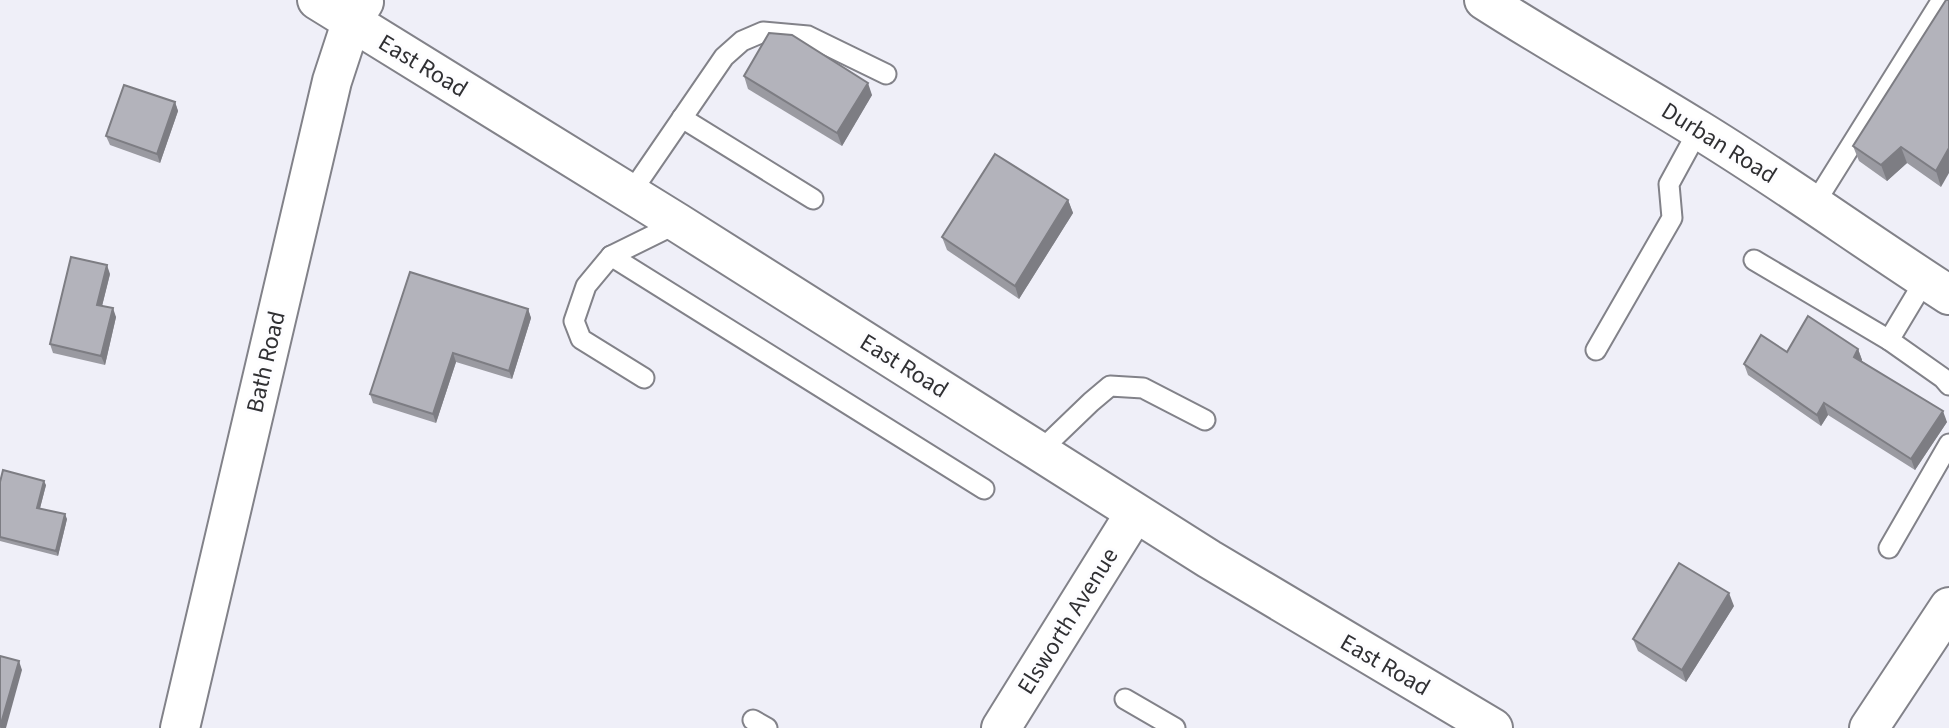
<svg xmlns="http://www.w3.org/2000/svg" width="1949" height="728" viewBox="0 0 1949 728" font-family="'Source Sans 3',sans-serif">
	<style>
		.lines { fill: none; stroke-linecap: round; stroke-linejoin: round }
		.lane-casing { stroke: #828289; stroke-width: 23 }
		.street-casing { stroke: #828289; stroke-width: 42 }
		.lane { stroke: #fff; stroke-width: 19 }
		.street { stroke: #fff; stroke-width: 38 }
		.wall { fill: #9a9aa1 }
		.shaded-wall { fill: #7d7d83 }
		.building { fill: #b3b3bb; stroke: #7d7d83; stroke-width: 2 }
		.labels { text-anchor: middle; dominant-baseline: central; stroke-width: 6; stroke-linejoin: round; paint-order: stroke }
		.street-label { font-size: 24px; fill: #303033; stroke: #fdfdff }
	</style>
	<rect width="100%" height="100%" fill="#efeff8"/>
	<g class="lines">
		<!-- lane casing -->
		<g class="lane-casing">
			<g id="lane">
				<path d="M 682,118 L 813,199"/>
				<path d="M 630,194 L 724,57 L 742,41 L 763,32 L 808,36 L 886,74"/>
				<path d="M 1815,203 L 1940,3"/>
				<path d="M 611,256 L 984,489"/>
				<path d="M 1754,260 L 1889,340"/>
				<path d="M 1925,280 L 1889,340 L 1943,378 L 1949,385"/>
				<path d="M 1596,350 L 1672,218 L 1669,184 L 1699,129"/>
				<path d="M 644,378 L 581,339 L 574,321 L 586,286 L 611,256 L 678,223 L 674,221"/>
				<path d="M 1039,452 L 1091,402 L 1110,386 L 1143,388 L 1205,420"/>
				<path d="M 1889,548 L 1949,444"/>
				<path d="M 1125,699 L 1175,728"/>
				<path d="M 753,720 L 767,728"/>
			</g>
		</g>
		<!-- street casing -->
		<g class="street-casing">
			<g id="street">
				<path d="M 317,0 L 678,223 L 1209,559 L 1493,728"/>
				<path d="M 1484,0 C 1554,45 1628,86 1699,130 C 1784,182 1865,241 1949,295"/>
				<path d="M 180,728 L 332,81 L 351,23 L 364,2"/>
				<path d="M 1001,728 L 1135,513"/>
				<path d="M 1869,728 L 1949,607"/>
			</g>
		</g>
		<!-- lane -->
		<use href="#lane" class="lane"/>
		<!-- street -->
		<use href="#street" class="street"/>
	</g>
	<!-- wall -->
	<g class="wall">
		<path d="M 1946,0 L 1941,187 L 1907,163 L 1887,181 L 1859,161 L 1853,146 Z"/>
		<path d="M 744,76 L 872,95 L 842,146 L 748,89 Z"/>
		<path d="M 175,102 L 178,111 L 160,163 L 110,145 L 106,136 Z"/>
		<path d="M 1068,200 L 1073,213 L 1019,299 L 947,250 L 942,237 Z"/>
		<path d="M 110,274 L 102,306 L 116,317 L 105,365 L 53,353 L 50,344 Z"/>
		<path d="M 528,309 L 531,318 L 512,379 L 456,362 L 436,423 L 373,403 L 370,394 Z"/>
		<path d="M 1858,349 L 1862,360 L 1862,361 L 1947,422 L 1915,470 L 1828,415 L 1821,426 L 1748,375 L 1744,364 L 1787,352 Z"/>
		<path d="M 0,482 L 46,485 L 40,508 L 67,519 L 58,556 L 0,541 Z"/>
		<path d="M 1734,606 L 1686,682 L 1638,651 L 1633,639 Z"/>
	</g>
	<!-- shaded-wall -->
	<g class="shaded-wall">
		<path d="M 868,83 L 872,95 L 842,146 L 837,133 Z"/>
		<path d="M 175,102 L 178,111 L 160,163 L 157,154 Z"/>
		<path d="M 1901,147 L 1907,163 L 1887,181 L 1881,165 Z"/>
		<path d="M 1949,148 L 1949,173 L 1941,187 L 1936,171 Z"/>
		<path d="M 1068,200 L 1073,213 L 1019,299 L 1015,286 Z"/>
		<path d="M 107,265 L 110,274 L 100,314 L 97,305 Z"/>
		<path d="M 113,308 L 116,317 L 105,365 L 101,356 Z"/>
		<path d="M 528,309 L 531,318 L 512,379 L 509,371 Z"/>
		<path d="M 1858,349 L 1862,360 L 1858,368 L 1854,357 Z"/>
		<path d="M 453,353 L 456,362 L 436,423 L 433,414 Z"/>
		<path d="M 1824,403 L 1828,415 L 1821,426 L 1817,415 Z"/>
		<path d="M 1943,411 L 1947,422 L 1915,470 L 1911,459 Z"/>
		<path d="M 44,481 L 46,485 L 39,512 L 37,508 Z"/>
		<path d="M 65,514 L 67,519 L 58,556 L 56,551 Z"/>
		<path d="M 1729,593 L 1734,606 L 1686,682 L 1682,670 Z"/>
		<path d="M 19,661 L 22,670 L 6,728 L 0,728 Z"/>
	</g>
	<!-- building -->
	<g class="building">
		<path d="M 1946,0 L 1949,0 L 1949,148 L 1936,171 L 1901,147 L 1881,165 L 1853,146 Z"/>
		<path d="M 769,33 L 792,35 L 868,83 L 837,133 L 744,76 Z"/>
		<path d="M 124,85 L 175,102 L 157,154 L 106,136 Z"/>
		<path d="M 995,154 L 1068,200 L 1015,286 L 942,237 Z"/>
		<path d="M 71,257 L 107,265 L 97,305 L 113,308 L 101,356 L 50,344 Z"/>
		<path d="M 410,272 L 528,309 L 509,371 L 453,353 L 433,414 L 370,394 Z"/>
		<path d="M 1808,316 L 1858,349 L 1854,357 L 1943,411 L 1911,459 L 1824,403 L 1817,415 L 1744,364 L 1761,335 L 1787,352 Z"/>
		<path d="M 3,470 L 44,481 L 37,508 L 65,514 L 56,551 L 0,537 L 0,482 Z"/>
		<path d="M 1679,563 L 1729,593 L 1682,670 L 1633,639 Z"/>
		<path d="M 0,656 L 19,661 L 0,727 Z"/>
	</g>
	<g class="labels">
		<!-- street labels -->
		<g class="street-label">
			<text transform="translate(423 66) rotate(31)">East Road</text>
			<text transform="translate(1719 143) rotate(32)">Durban Road</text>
			<text transform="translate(266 362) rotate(-77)">Bath Road</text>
			<text transform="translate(904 366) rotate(32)">East Road</text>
			<text transform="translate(1068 621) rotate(-58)">Elsworth Avenue</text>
			<text transform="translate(1385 665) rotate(30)">East Road</text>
		</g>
	</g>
</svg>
